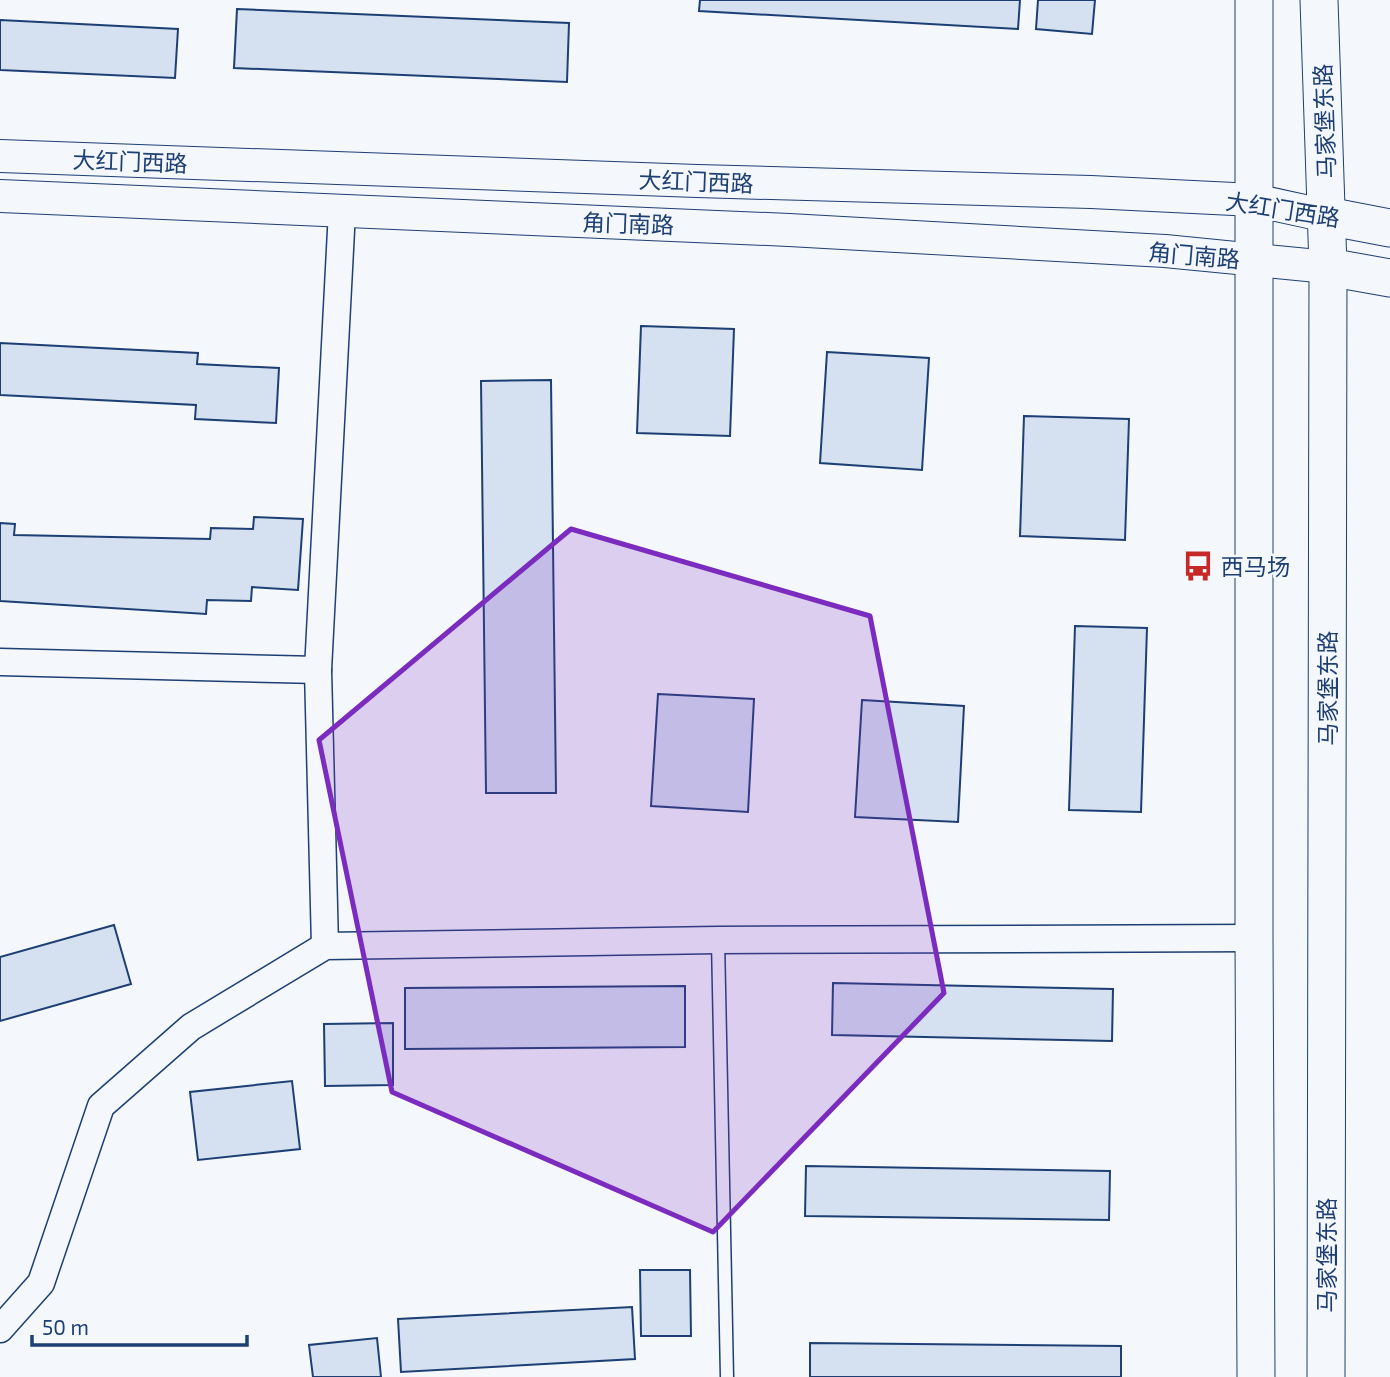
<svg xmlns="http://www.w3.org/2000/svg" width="1390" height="1377" viewBox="0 0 1390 1377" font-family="'Exo 2','Noto Sans SC',sans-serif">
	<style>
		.building { fill: #d5e0f0; stroke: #1d3f73; stroke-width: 2 }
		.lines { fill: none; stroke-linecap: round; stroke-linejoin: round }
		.service-casing { stroke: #1d3f73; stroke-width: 15 }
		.minor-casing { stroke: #1d3f73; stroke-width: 29 }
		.tertiary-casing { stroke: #1d3f73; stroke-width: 34 }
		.secondary-casing { stroke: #1d3f73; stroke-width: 39 }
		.service { stroke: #f4f7fb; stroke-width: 12 }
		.minor { stroke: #f4f7fb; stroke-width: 26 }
		.tertiary { stroke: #f4f7fb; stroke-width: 32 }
		.secondary { stroke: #f4f7fb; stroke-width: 37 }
		.marked { fill: #7b2cbf; fill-opacity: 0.2; stroke: #7b2cbf; stroke-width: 5; stroke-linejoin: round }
		.labels { text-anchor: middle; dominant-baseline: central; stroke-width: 5; stroke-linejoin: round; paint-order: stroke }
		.street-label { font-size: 23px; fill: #1d3f73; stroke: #f4f7fb }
		.poi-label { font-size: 23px; fill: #1d3f73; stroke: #f4f7fb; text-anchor: start }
	</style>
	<rect width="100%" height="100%" fill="#f4f7fb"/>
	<!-- building -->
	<g class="building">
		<path d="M 700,0 L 1020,0 L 1018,29 L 699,11 Z"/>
		<path d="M 1038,0 L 1095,0 L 1092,34 L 1036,29 Z"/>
		<path d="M 237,9 L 569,23 L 567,82 L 234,68 Z"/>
		<path d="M 0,20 L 178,29 L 175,78 L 0,70 Z"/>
		<path d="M 641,326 L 734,329 L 730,436 L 637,433 Z"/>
		<path d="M 0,343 L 198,353 L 197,364 L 279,368 L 276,423 L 195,419 L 196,405 L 0,395 Z"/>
		<path d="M 827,352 L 929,358 L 922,470 L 820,463 Z"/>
		<path d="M 551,380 L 556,793 L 486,793 L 481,381 Z"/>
		<path d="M 1024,416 L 1129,419 L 1125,540 L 1020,536 Z"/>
		<path d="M 254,517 L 303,519 L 298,590 L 252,587 L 251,601 L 207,600 L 206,614 L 0,601 L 0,523 L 15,524 L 14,535 L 210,539 L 211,528 L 253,529 Z"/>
		<path d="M 1075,626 L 1147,628 L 1141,812 L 1069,810 Z"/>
		<path d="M 658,694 L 754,699 L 748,812 L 651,806 Z"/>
		<path d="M 862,700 L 964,706 L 958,822 L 855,817 Z"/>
		<path d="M 114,925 L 131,984 L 0,1021 L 0,957 Z"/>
		<path d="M 833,983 L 1113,989 L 1112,1041 L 832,1035 Z"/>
		<path d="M 685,986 L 685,1047 L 405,1049 L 405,988 Z"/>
		<path d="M 393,1023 L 393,1085 L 325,1086 L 324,1024 Z"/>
		<path d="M 292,1081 L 300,1149 L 198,1160 L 190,1092 Z"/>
		<path d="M 806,1166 L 1110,1171 L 1109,1220 L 805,1216 Z"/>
		<path d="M 640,1270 L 690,1270 L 691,1336 L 641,1336 Z"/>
		<path d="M 632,1307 L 635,1359 L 401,1372 L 398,1319 Z"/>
		<path d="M 377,1338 L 381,1377 L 313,1377 L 309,1345 Z"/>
		<path d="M 810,1343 L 1121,1346 L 1121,1377 L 810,1377 Z"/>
	</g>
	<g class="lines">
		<!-- service casing -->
		<g class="service-casing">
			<path id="service" d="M 718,940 L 727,1377"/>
		</g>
		<!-- minor casing -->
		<g class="minor-casing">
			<g id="minor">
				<path d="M 0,662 L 318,670"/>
				<path d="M 325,946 L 318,670 L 342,211"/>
				<path d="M 0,1329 L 41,1283 L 101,1106 L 191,1027 L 325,946 L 718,940 L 1254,938"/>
			</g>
		</g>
		<!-- tertiary casing -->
		<g class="tertiary-casing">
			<g id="tertiary">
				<path d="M 0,156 L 697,181 L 1091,192 L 1254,200 L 1327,216"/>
				<path d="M 0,196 L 789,230 L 1165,251 L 1328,267"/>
			</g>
		</g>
		<!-- secondary casing -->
		<g class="secondary-casing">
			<g id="secondary">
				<path d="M 1254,0 L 1254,938 L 1256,1377"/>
				<path d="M 1319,0 L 1328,267 L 1326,1377"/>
				<path d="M 1327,216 L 1390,228"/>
				<path d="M 1328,267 L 1390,278"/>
			</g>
		</g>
		<!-- service -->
		<use href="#service" class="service"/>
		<!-- minor -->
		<use href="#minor" class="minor"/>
		<!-- tertiary -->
		<use href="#tertiary" class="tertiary"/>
		<!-- secondary -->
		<use href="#secondary" class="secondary"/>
	</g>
	<!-- marked area -->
	<path class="marked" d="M 571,529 L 870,616 L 944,993 L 713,1232 L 392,1092 L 319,740 Z"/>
	<!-- icons -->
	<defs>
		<g id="bus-bare" transform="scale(2.415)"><path d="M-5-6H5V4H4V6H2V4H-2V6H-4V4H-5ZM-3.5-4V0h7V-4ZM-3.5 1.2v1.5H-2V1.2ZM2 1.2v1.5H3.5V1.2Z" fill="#c62828" stroke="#f4f7fb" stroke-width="2.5" paint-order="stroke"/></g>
	</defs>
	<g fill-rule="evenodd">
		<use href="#bus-bare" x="1198" y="566"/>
	</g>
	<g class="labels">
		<!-- street labels -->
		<g class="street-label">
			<text transform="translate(1324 121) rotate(-92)">马家堡东路</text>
			<text transform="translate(130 161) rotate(2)">大红门西路</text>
			<text transform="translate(696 181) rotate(2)">大红门西路</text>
			<text transform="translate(1283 209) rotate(9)">大红门西路</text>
			<text transform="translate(628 223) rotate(2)">角门南路</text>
			<text transform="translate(1194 255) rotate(5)">角门南路</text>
			<text transform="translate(1327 688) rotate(-90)">马家堡东路</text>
			<text transform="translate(1326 1255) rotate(-90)">马家堡东路</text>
		</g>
		<!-- poi labels -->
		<g class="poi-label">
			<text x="1221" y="566">西马场</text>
		</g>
	</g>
	<!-- scale -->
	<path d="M32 1335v10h215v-10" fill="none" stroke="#1d3f73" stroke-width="3.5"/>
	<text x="42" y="1335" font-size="21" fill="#1d3f73" stroke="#f4f7fb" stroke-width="5" paint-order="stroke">50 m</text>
</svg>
